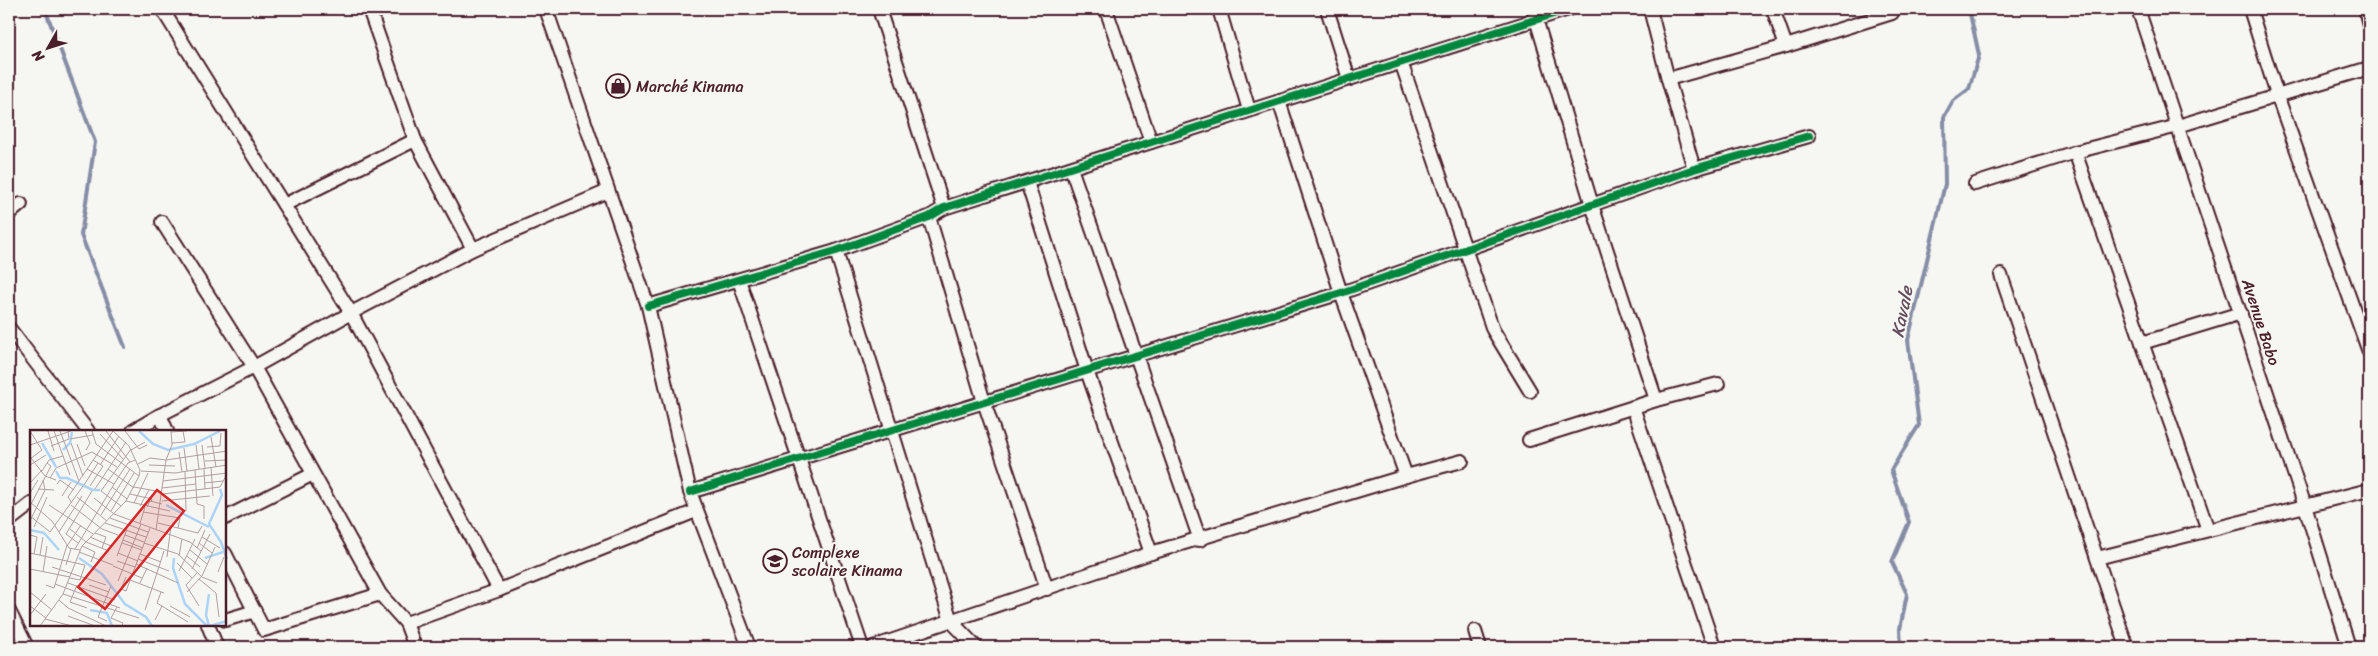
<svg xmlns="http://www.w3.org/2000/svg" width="2378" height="656" viewBox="0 0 2378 656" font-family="Sriracha,sans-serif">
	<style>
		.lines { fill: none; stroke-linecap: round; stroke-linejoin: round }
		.stream { stroke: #858ca5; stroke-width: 4 }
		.minor-casing { stroke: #4a1f2b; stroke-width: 16 }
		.minor { stroke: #f6f6f2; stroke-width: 12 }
		.cycleway-casing { stroke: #f6f6f2; stroke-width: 11 }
		.cycleway { stroke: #00873e; stroke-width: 8 }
		.labels { text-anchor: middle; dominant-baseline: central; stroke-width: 4; stroke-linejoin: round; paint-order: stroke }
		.poi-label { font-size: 16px; fill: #4a1f2b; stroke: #f6f6f2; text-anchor: start }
		.street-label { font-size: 16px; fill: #4a1f2b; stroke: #f6f6f2 }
		.water-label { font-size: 18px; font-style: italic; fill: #634c5e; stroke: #f6f6f2 }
		.inset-river { fill: none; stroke: #add4f7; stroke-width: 2.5 }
		.inset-road { fill: none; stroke: #b1a0a2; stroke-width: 1 }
		.view { fill: #d62828; fill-opacity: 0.15; stroke: #d62828; stroke-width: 2.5 }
		.inset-edge { fill: none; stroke: #4a1f2b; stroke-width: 2.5 }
	</style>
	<rect width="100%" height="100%" fill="#f6f6f2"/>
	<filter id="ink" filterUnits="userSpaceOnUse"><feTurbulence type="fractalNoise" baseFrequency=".02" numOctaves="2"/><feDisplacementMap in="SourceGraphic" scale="10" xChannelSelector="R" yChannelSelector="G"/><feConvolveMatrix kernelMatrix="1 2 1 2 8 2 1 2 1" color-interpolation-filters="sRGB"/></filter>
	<g filter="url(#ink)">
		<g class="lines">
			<!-- stream -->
			<g class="stream">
				<path d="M 45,9 L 95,142 L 81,235 L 125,347"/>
				<path d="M 1901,647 L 1900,629 L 1907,594 L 1892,562 L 1909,522 L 1891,470 L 1919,425 L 1908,340 L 1945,184 L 1944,117 L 1953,101 L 1969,89 L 1979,55 L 1969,9"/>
			</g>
			<!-- minor casing -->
			<g class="minor-casing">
				<g id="minor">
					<path d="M 162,9 L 351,313 L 499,590"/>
					<path d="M 369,9 L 415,140 L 473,249"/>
					<path d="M 546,9 L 648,306 L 690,492 L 749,647"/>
					<path d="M 879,9 L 944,208"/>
					<path d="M 1106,9 L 1151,142"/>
					<path d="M 1219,9 L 1249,110"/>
					<path d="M 1327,9 L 1349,79"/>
					<path d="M 1533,9 L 1592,205 L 1656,400"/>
					<path d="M 1650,9 L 1668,79 L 1694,169"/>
					<path d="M 1773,9 L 1786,46"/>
					<path d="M 2138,9 L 2305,506 L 2349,647"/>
					<path d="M 2250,9 L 2277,95 L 2369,352"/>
					<path d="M 2365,9 L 2369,25"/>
					<path d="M 1401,62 L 1493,330 L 1530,391"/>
					<path d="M 1668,79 L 1786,46 L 1892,13 L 1891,9"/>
					<path d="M 1279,101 L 1341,293 L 1406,476"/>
					<path d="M 2075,152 L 2208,530"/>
					<path d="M 1071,168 L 1200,540"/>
					<path d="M 1027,182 L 1087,371 L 1151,553"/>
					<path d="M 1975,184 L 2075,152 L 2178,126 L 2369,68"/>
					<path d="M 284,205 L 415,140"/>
					<path d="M 9,214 L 21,204"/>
					<path d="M 929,217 L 984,402 L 1047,589"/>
					<path d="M 162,222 L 254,367 L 380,594 L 406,623 L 415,647"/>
					<path d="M 836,251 L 951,621 L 976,647"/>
					<path d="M 2001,275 L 2127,647"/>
					<path d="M 739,280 L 862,647"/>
					<path d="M 648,306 L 836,251 L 929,217 L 944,208 L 1569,9"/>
					<path d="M 9,328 L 88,431"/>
					<path d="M 2142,343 L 2241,313"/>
					<path d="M 1633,407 L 1714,647"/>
					<path d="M 160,415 L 167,431"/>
					<path d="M 133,431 L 160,415 L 254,367 L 351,313 L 473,249 L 608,191"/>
					<path d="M 1529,440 L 1656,400 L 1718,384"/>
					<path d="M 690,492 L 1341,293 L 1694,169 L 1809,136"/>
					<path d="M 225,518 L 313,474"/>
					<path d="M 9,521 L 31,504"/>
					<path d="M 225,553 L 264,630 L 380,594"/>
					<path d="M 2097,558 L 2369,490"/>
					<path d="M 9,611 L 27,647"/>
					<path d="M 225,620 L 255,611"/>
					<path d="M 406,623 L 499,590 L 696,511"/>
					<path d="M 208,625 L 217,647"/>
					<path d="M 1475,631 L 1480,647"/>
					<path d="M 873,647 L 1151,553 L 1406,476 L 1462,461"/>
				</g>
			</g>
			<!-- minor -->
			<use href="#minor" class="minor"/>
			<!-- cycleway casing -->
			<g class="cycleway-casing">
				<g id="cycleway">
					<path d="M 648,306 L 836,251 L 929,217 L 944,208 L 1569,9"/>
					<path d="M 690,492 L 1341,293 L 1694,169 L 1809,136"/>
				</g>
			</g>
			<!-- cycleway -->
			<use href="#cycleway" class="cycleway"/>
		</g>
	</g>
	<!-- icons -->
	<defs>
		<g id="shop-ring" transform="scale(1.25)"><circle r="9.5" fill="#f6f6f2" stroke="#4a1f2b" stroke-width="1.5"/><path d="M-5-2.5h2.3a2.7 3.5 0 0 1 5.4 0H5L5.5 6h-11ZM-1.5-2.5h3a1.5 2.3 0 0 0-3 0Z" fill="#4a1f2b"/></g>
		<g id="school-ring" transform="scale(1.25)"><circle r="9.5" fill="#f6f6f2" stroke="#4a1f2b" stroke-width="1.5"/><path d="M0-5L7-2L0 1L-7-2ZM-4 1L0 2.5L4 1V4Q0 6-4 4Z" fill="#4a1f2b"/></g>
	</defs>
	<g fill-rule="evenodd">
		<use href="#shop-ring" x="618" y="86"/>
		<use href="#school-ring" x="775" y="561"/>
	</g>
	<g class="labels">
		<!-- poi labels -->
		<g class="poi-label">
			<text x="636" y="86">Marché Kinama</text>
			<text x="792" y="552">Complexe<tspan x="792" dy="18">scolaire Kinama</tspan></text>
		</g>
		<!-- street labels -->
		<g class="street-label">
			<text transform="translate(2261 322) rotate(72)">Avenue Babo</text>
		</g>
		<!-- water labels -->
		<g class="water-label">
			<text transform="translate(1902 312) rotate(-79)">Kavale</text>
		</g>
	</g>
	<!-- overview -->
	<g transform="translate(30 430)">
		<rect width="196" height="196" fill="#f6f6f2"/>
		<path class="inset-river" d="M 109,1 L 123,14 L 138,20 L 164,14 L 190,1M 12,13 L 26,37M 33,20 L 40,13 L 42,2M 26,41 L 30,48 L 37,48 L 63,60 L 70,60M 190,59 L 192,65 L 179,94 L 191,112 L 197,129M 136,75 L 179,97M 0,100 L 14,103 L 29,120M 49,128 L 72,144 L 95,174 L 116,187 L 122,196M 144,128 L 143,138 L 155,174 L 177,196M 175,128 L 193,122M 60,180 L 77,183 L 82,196M 179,196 L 176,185 L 179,164M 180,196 L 197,191"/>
		<path class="inset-road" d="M 0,1 L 12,20 L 0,29M 18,1 L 24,21M 24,1 L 33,26M 30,1 L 49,51M 55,1 L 60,13 L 56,20M 62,1 L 66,14 L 109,46M 76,1 L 100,32M 95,1 L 109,19 L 117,15M 141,2 L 157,1M 70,4 L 93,29M 181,7 L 186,37M 40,9 L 63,5M 41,13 L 53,46M 142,13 L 155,12 L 153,1M 47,14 L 55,36M 0,15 L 41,1M 166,15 L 169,39M 172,15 L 175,38M 21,16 L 39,9 L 38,1M 177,17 L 190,16 L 191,3M 154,18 L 157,41M 101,20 L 115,12M 149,22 L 152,42M 1,28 L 15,46 L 26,50M 175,31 L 197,30M 108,34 L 120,28 L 136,30 L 197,21M 0,35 L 16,25M 70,35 L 89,6M 119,35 L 145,36M 181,37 L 183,66M 57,39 L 84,54M 78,39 L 104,58M 174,39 L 175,59M 165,40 L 167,74 L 174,76 L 174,89M 12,41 L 19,30 L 33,26 L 40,45M 111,41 L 145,43 L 197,35M 155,41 L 156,81M 20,48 L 26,38 L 62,22 L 87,37M 133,51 L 197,43M 0,53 L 12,40M 174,53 L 193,51M 27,54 L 30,50 L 44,60M 54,55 L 68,33M 60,56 L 73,36 L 63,30M 82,57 L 97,69M 104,57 L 132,62M 132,58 L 166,54M 8,59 L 24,60M 65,59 L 96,12M 0,63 L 8,50M 100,64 L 122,69 L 121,72M 133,64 L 190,57 L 197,44M 32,66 L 41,52M 47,67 L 77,91M 64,68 L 84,84 L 160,112 L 171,121M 96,71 L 140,81M 132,71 L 180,66M 0,72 L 22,91 L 39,118 L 50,120M 42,73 L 38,67 L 83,1M 104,73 L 118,43M 19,75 L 63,104M 41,75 L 72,99 L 88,105M 0,76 L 21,36 L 17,33M 91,76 L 71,61 L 101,19M 110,76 L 119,60M 117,77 L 120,71 L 132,74M 81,81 L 104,43M 113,82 L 150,88 L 148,98M 71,85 L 100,39M 0,86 L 20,102 L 53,56M 80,88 L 118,102M 0,91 L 15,60 L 13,50M 75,93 L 116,107M 110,93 L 115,77M 128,93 L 168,103 L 172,96M 4,97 L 17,67M 40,99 L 56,112 L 79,121M 126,100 L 136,30 L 142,15 L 141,1M 29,102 L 52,66M 65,103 L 76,107 L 72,118M 0,105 L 7,107 L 4,124M 95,105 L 114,112M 60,107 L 81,116M 172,107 L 190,118M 93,110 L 113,118M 48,113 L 36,104 L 62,61M 92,113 L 112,120M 114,113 L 148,124 L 172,147 L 187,153M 169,113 L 182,123M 37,116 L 51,95M 52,116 L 65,122 L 61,132M 167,118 L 175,100M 45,119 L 89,46 L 98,33 L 105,30M 160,120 L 177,134M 49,122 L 83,135M 0,123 L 55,135 L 50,150 L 40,148M 88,123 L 108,131M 110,124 L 131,132M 10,125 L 13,107M 87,126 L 97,99M 149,126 L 152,109M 157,126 L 170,137M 137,127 L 141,96M 108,129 L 139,141M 87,131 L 105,137M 147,133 L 162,148M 106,134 L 148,153M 36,135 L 41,119M 83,136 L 112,148M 22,137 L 76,155M 0,139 L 40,147M 162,139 L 180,104M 149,141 L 165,109M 13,142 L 17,116M 188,142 L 194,127M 167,143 L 156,155 L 169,176M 96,147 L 91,159 L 96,161 L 120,98M 169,149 L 186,163 L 189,187M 100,150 L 134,163M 88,151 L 111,94M 38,153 L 85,170M 110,153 L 117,138M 25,154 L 90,178M 16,155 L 24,158 L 37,115M 47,155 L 40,172 L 57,178M 59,155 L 79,162M 0,162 L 22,180M 131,162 L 127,173 L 158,192M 157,162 L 172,146 L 185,117M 33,164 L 109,188M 29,170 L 38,178 L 76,196M 0,176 L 16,188M 140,176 L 160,187M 87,177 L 81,188 L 93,193 L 92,196M 115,180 L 134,121M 0,185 L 16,164M 38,186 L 65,196M 15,189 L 42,196M 125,190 L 132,176M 77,191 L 68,187 L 81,156M 10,196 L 33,164 L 52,116 L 96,71 L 109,46 L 110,40 L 99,16 L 83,1"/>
		<path class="view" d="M 127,60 L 154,81 L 75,179 L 48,157 Z"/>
		<rect width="196" height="196" class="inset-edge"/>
	</g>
	<!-- margin -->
	<rect width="2378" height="656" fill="none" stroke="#f6f6f2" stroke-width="30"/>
	<rect x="15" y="15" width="2348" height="626" fill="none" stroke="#4a1f2b" stroke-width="2" filter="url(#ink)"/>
	<!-- north arrow -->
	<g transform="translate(48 48) rotate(231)" stroke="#f6f6f2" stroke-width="4" paint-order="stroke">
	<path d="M0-4L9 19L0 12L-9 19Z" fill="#4a1f2b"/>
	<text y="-8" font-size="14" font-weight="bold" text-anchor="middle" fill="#4a1f2b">N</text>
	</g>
</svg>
